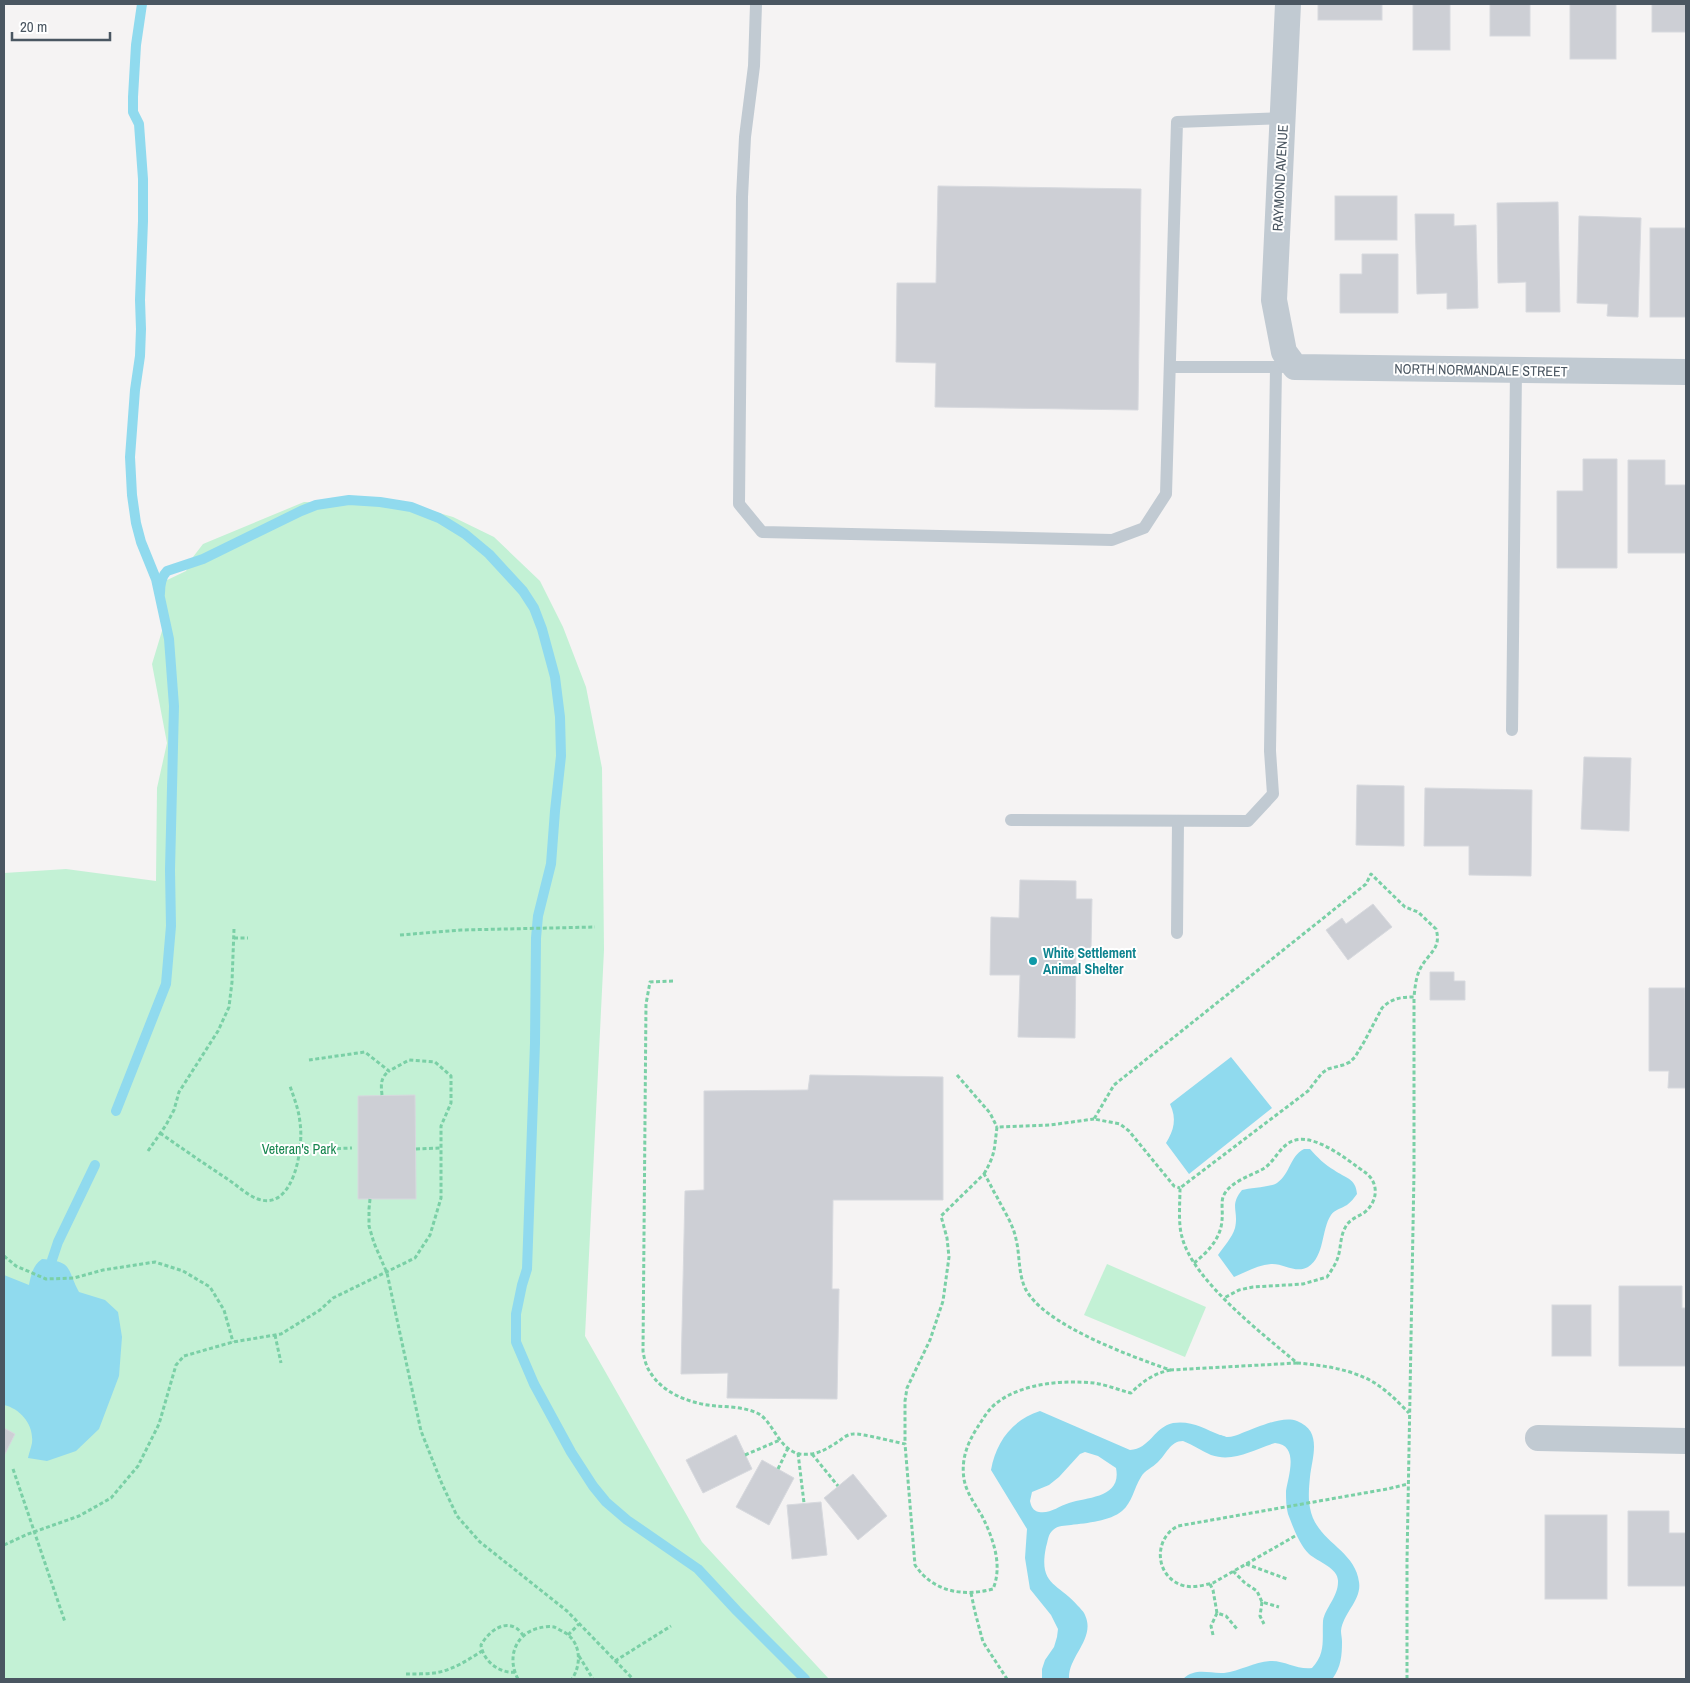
<svg xmlns="http://www.w3.org/2000/svg" width="1690" height="1683" viewBox="0 0 1690 1683" font-family="'Archivo Narrow',sans-serif">
	<style>
		.green { fill: #c3f1d5 }
		.water { fill: #90daee; fill-rule: evenodd }
		.lines { fill: none; stroke-linecap: round; stroke-linejoin: round }
		.stream { stroke: #90daee; stroke-width: 10 }
		.building { fill: #cdcfd5; stroke: #d7d9de }
		.path { stroke: #7ad0a6; stroke-width: 3; stroke-dasharray: 4 2.5; stroke-linecap: butt }
		.lane { stroke: #c1cad2; stroke-width: 12 }
		.street { stroke: #c1cad2; stroke-width: 26 }
		.culture-dot { fill: #0f9aa8; stroke: #fff; stroke-width: 2 }
		.labels { text-anchor: middle; dominant-baseline: central; stroke-width: 4; stroke-linejoin: round; paint-order: stroke }
		.street-label { font-size: 14px; fill: #4a5661; stroke: #fff }
		.culture-label { font-size: 14px; font-weight: bold; fill: #0d838f; stroke: #fff; text-anchor: start }
		.park-label { font-size: 14px; fill: #17864f; stroke: #fff }
	</style>
	<rect width="100%" height="100%" fill="#f5f3f3"/>
	<!-- green -->
	<g class="green">
		<path d="M 304,502 L 408,504 L 453,517 L 494,537 L 540,581 L 563,627 L 586,687 L 602,768 L 604,950 L 585,1336 L 702,1542 L 829,1679 L 4,1679 L 4,873 L 66,869 L 156,881 L 157,788 L 167,743 L 152,664 L 165,621 L 163,582 L 186,571 L 193,557 L 203,544 Z"/>
		<path d="M 1107,1264 L 1206,1307 L 1185,1357 L 1084,1315 Z"/>
	</g>
	<!-- water -->
	<g class="water">
		<path d="M 1231,1057 L 1272,1108 L 1189,1174 L 1166,1143 C 1174,1130 1177,1119 1170,1104 Z"/>
		<path d="M 1304,1149 L 1310,1149 C 1317,1157 1325,1165 1334,1170 C 1345,1178 1356,1178 1357,1194 C 1354,1198 1351,1202 1347,1205 C 1342,1208 1334,1210 1331,1215 C 1321,1230 1325,1256 1308,1267 C 1296,1274 1283,1263 1271,1264 C 1258,1265 1246,1272 1234,1277 L 1218,1255 C 1224,1246 1232,1238 1235,1228 C 1239,1210 1229,1206 1242,1190 C 1250,1188 1271,1187 1277,1183 C 1291,1173 1289,1157 1304,1149 Z"/>
		<path d="M 42,1259 C 74,1262 66,1268 79,1292 L 105,1300 L 118,1312 L 122,1337 L 119,1376 L 99,1429 L 76,1451 L 47,1461 L 28,1458 C 29,1453 31,1448 32,1443 C 34,1425 21,1409 4,1405 L 4,1275 L 29,1285 C 31,1275 33,1265 42,1259 Z"/>
		<path d="M 1040,1411 L 1130,1450 C 1150,1449 1154,1427 1173,1423 C 1191,1420 1205,1429 1220,1435 C 1222,1435 1226,1437 1227,1437 C 1232,1437 1238,1435 1242,1433 C 1257,1428 1282,1415 1297,1421 C 1323,1431 1312,1457 1310,1477 C 1309,1487 1308,1498 1310,1508 C 1316,1542 1355,1549 1359,1582 C 1362,1600 1343,1613 1341,1631 C 1341,1634 1342,1638 1342,1642 C 1342,1655 1341,1667 1333,1678 L 1334,1679 L 1183,1679 C 1196,1667 1209,1674 1224,1673 C 1240,1671 1254,1662 1270,1661 C 1284,1660 1297,1670 1312,1668 C 1326,1653 1322,1640 1323,1621 C 1325,1608 1338,1597 1338,1582 C 1339,1568 1318,1562 1309,1554 C 1299,1544 1293,1527 1288,1514 C 1286,1507 1286,1499 1286,1491 C 1288,1477 1300,1445 1275,1443 C 1254,1449 1234,1463 1211,1455 C 1202,1451 1193,1445 1183,1441 C 1170,1441 1166,1455 1158,1462 C 1152,1468 1145,1470 1141,1477 C 1134,1488 1132,1503 1122,1511 C 1110,1521 1087,1523 1071,1525 C 1065,1526 1058,1525 1053,1530 C 1048,1534 1048,1541 1046,1547 C 1038,1586 1059,1583 1078,1606 C 1080,1608 1084,1612 1085,1615 C 1096,1639 1068,1656 1069,1679 L 1042,1679 L 1042,1669 L 1045,1660 L 1054,1647 L 1057,1637 L 1058,1629 L 1051,1615 L 1030,1589 L 1025,1558 L 1027,1529 L 991,1470 C 996,1442 1012,1420 1040,1411 ZM 1085,1452 L 1098,1456 L 1116,1468 C 1122,1498 1088,1497 1069,1503 C 1059,1506 1050,1514 1039,1512 C 1033,1511 1031,1506 1030,1501 L 1032,1492 L 1049,1485 L 1059,1477 L 1080,1454 Z"/>
	</g>
	<g class="lines">
		<!-- stream -->
		<g class="stream">
			<path d="M 160,593 C 160,585 161,577 167,571 L 203,559 L 301,511 L 316,505 L 349,500 L 380,502 L 411,507 L 439,518 L 465,534 L 489,554 L 523,591 L 534,608 L 542,629 L 555,677 L 560,717 L 561,756 L 555,811 L 551,864 L 538,916 L 536,938 L 535,1043 L 527,1269 L 522,1285 L 516,1314 L 516,1342 L 534,1384 L 571,1452 L 593,1486 L 606,1502 L 627,1520 L 698,1569 L 737,1611 L 805,1679"/>
			<path d="M 116,1111 L 166,984 L 171,926 L 170,870 L 174,706 L 169,639 L 156,579 L 141,542 L 136,523 L 132,495 L 130,457 L 135,390 L 140,356 L 141,329 L 140,300 L 143,221 L 143,179 L 139,124 L 133,112 L 133,97 L 136,45 L 142,4"/>
			<path d="M 52,1260 L 58,1242 L 95,1165"/>
		</g>
	</g>
	<!-- building -->
	<g class="building">
		<rect x="1318" y="4" width="64" height="16"/>
		<rect x="1413" y="4" width="37" height="46"/>
		<rect x="1490" y="4" width="40" height="32"/>
		<rect x="1570" y="4" width="46" height="55"/>
		<rect x="1652" y="4" width="34" height="28"/>
		<path d="M 938,186 L 1141,189 L 1138,410 L 935,407 L 936,363 L 896,362 L 897,283 L 936,283 Z"/>
		<rect x="1335" y="196" width="62" height="44"/>
		<path d="M 1558,202 L 1560,312 L 1526,312 L 1526,282 L 1498,283 L 1497,203 Z"/>
		<path d="M 1415,214 L 1454,214 L 1454,226 L 1476,225 L 1478,308 L 1447,309 L 1447,293 L 1417,294 Z"/>
		<path d="M 1579,216 L 1641,218 L 1638,317 L 1607,316 L 1608,304 L 1577,303 Z"/>
		<rect x="1650" y="228" width="36" height="89"/>
		<path d="M 1362,254 L 1398,254 L 1398,313 L 1340,313 L 1340,274 L 1362,274 Z"/>
		<path d="M 1583,459 L 1617,459 L 1617,568 L 1557,568 L 1557,491 L 1583,491 Z"/>
		<path d="M 1628,460 L 1665,460 L 1665,485 L 1686,485 L 1686,553 L 1628,553 Z"/>
		<path d="M 1584,757 L 1631,758 L 1629,831 L 1581,829 Z"/>
		<path d="M 1357,785 L 1404,786 L 1404,846 L 1356,845 Z"/>
		<path d="M 1425,788 L 1532,790 L 1531,876 L 1469,875 L 1469,846 L 1424,846 Z"/>
		<path d="M 1020,880 L 1076,881 L 1076,899 L 1092,899 L 1091,948 L 1076,948 L 1075,1038 L 1018,1037 L 1020,975 L 990,975 L 991,917 L 1019,918 Z"/>
		<path d="M 1373,904 L 1392,927 L 1348,960 L 1326,930 L 1342,918 L 1346,924 Z"/>
		<path d="M 1430,972 L 1454,972 L 1454,981 L 1465,981 L 1465,1000 L 1430,1000 Z"/>
		<path d="M 1649,988 L 1685,988 L 1686,1088 L 1668,1088 L 1669,1071 L 1649,1071 Z"/>
		<path d="M 810,1075 L 943,1077 L 943,1200 L 833,1200 L 832,1289 L 839,1289 L 837,1399 L 727,1398 L 728,1373 L 681,1374 L 685,1191 L 704,1190 L 704,1091 L 808,1090 Z"/>
		<path d="M 415,1095 L 416,1199 L 358,1199 L 358,1096 Z"/>
		<path d="M 1619,1286 L 1682,1286 L 1682,1308 L 1686,1308 L 1686,1366 L 1619,1366 Z"/>
		<rect x="1552" y="1305" width="39" height="51"/>
		<path d="M 4,1428 L 15,1434 L 4,1456 Z"/>
		<path d="M 736,1435 L 752,1469 L 703,1493 L 686,1460 Z"/>
		<path d="M 762,1460 L 794,1478 L 769,1525 L 736,1507 Z"/>
		<path d="M 853,1474 L 887,1516 L 858,1540 L 824,1498 Z"/>
		<path d="M 821,1502 L 827,1555 L 792,1559 L 787,1505 Z"/>
		<path d="M 1628,1511 L 1669,1511 L 1669,1533 L 1686,1533 L 1686,1586 L 1628,1586 Z"/>
		<rect x="1545" y="1515" width="62" height="84"/>
	</g>
	<g class="lines">
		<!-- path -->
		<g class="path">
			<path d="M 400,935 L 461,930 L 595,927"/>
			<path d="M 234,938 L 248,938"/>
			<path d="M 673,981 L 650,982 L 646,1004 L 643,1351 C 644,1358 646,1366 650,1372 C 663,1394 692,1404 716,1406 C 729,1407 744,1407 757,1413 C 773,1420 778,1450 800,1454 C 816,1456 827,1449 839,1441 C 843,1438 848,1434 853,1434 C 861,1433 895,1442 905,1444 L 915,1565 C 933,1592 963,1597 993,1589 C 1003,1565 993,1538 982,1516 C 975,1504 966,1492 964,1479 C 961,1460 967,1444 977,1428 C 983,1419 989,1408 998,1402 C 1023,1383 1064,1380 1094,1383 C 1107,1385 1119,1390 1131,1393 C 1143,1381 1153,1374 1170,1370 C 1131,1356 1043,1325 1025,1288 C 1018,1272 1020,1255 1016,1239 C 1013,1224 1004,1211 997,1197 C 992,1189 989,1181 984,1174 L 941,1216 L 947,1238 L 949,1257 L 943,1301 L 930,1340 L 907,1388 L 905,1401 L 905,1444"/>
			<path d="M 957,1075 L 990,1113 L 997,1127"/>
			<path d="M 382,1095 C 381,1085 380,1078 389,1071"/>
			<path d="M 160,1133 C 183,1149 206,1165 229,1180 C 239,1187 247,1195 258,1199 C 294,1212 304,1146 300,1123 C 299,1110 294,1098 290,1086"/>
			<path d="M 324,1149 L 352,1148"/>
			<path d="M 416,1149 L 441,1148"/>
			<path d="M 148,1151 L 166,1125 L 174,1110 L 179,1092 L 218,1031 L 229,1007 L 232,982 L 234,929"/>
			<path d="M 984,1174 C 996,1153 994,1149 997,1127 L 1050,1125 L 1094,1119"/>
			<path d="M 370,1199 L 369,1209 L 369,1226 L 374,1243 L 387,1273 L 421,1431 L 442,1484 L 457,1516 L 480,1542 L 567,1611 L 633,1679"/>
			<path d="M 4,1256 L 16,1266 L 46,1279 L 74,1278 L 103,1270 L 155,1262 L 183,1271 L 210,1287 L 224,1310 L 233,1342"/>
			<path d="M 1194,1263 C 1208,1252 1221,1238 1222,1220 C 1223,1213 1221,1203 1223,1197 C 1229,1182 1250,1176 1263,1169 C 1273,1163 1277,1152 1286,1145 C 1308,1126 1347,1160 1366,1173 C 1379,1183 1378,1201 1365,1212 C 1358,1217 1349,1219 1345,1228 C 1340,1237 1341,1248 1338,1257 C 1336,1264 1331,1271 1327,1277 L 1303,1284 L 1253,1287 L 1239,1290 L 1224,1298"/>
			<path d="M 275,1335 L 281,1363"/>
			<path d="M 1297,1363 C 1319,1365 1343,1368 1363,1377 C 1381,1384 1396,1400 1409,1413"/>
			<path d="M 1170,1370 L 1297,1363 C 1263,1334 1193,1281 1182,1237 C 1178,1224 1180,1202 1180,1188 L 1308,1091 L 1322,1073 L 1328,1069 L 1343,1065 L 1350,1062 L 1355,1057 L 1364,1042 L 1382,1008 C 1392,998 1401,997 1414,997 C 1415,987 1416,977 1420,969 C 1428,953 1442,949 1436,929 L 1418,912 L 1405,907 L 1371,874 L 1366,884 L 1114,1085 L 1094,1119 L 1120,1124 L 1129,1131 L 1174,1186 L 1180,1188"/>
			<path d="M 798,1453 L 804,1503"/>
			<path d="M 812,1454 L 838,1486"/>
			<path d="M 745,1455 L 780,1440"/>
			<path d="M 13,1469 L 65,1622"/>
			<path d="M 778,1469 L 788,1448"/>
			<path d="M 1295,1536 L 1213,1583 C 1204,1585 1194,1588 1185,1586 C 1155,1579 1152,1539 1178,1526 L 1387,1489 L 1408,1484"/>
			<path d="M 4,1545 L 28,1534 L 79,1516 L 111,1498 L 138,1466 L 159,1424 L 176,1365 L 184,1356 L 233,1342 L 281,1334 L 320,1310 L 333,1298 L 415,1258 L 430,1235 L 441,1198 L 441,1126 L 451,1103 L 451,1076 L 435,1062 L 409,1060 L 389,1071 L 365,1052 L 309,1060"/>
			<path d="M 1246,1564 L 1287,1579"/>
			<path d="M 1233,1571 L 1245,1583 L 1257,1591 L 1262,1602 L 1279,1607"/>
			<path d="M 1210,1584 L 1213,1590 L 1217,1613 L 1226,1616 L 1237,1629"/>
			<path d="M 971,1593 L 975,1612 L 983,1642 L 1007,1679"/>
			<path d="M 1262,1602 L 1260,1616 L 1264,1624"/>
			<path d="M 568,1635 L 579,1624"/>
			<path d="M 1213,1635 L 1211,1626 L 1217,1613"/>
			<path d="M 579,1656 L 593,1679"/>
			<path d="M 615,1661 L 671,1626"/>
			<path d="M 515,1672 C 500,1674 483,1661 481,1645 C 487,1634 501,1621 514,1627 C 518,1628 521,1633 523,1635"/>
			<path d="M 406,1674 C 415,1674 425,1674 434,1673 C 451,1671 468,1660 482,1651"/>
			<path d="M 518,1679 C 507,1659 514,1634 539,1628 C 543,1627 549,1626 554,1627 C 557,1628 561,1631 564,1632 C 581,1642 582,1664 572,1679"/>
			<path d="M 1407,1679 L 1407,1561 L 1414,1172 L 1414,997"/>
		</g>
		<!-- lane -->
		<g class="lane">
			<path d="M 756,4 L 754,66 L 745,137 L 742,197 L 739,504 L 762,532 L 1112,540 L 1144,528 L 1166,494 L 1177,122 L 1283,118"/>
			<path d="M 1170,367 L 1282,367"/>
			<path d="M 1512,730 L 1516,370"/>
			<path d="M 1011,820 L 1248,821 L 1273,794 L 1270,751 L 1276,367"/>
			<path d="M 1177,933 L 1178,821"/>
		</g>
		<!-- street -->
		<g class="street">
			<path d="M 1288,4 L 1274,300 L 1284,352 L 1295,367 L 1686,372"/>
			<path d="M 1538,1438 L 1686,1441"/>
		</g>
	</g>
	<!-- markers -->
	<circle class="culture-dot" cx="1033" cy="961" r="5"/>
	<g class="labels">
		<!-- street labels -->
		<g class="street-label">
			<text transform="translate(1280 178) rotate(-87)">RAYMOND AVENUE</text>
			<text transform="translate(1481 370) rotate(1)">NORTH NORMANDALE STREET</text>
		</g>
		<!-- culture labels -->
		<g class="culture-label">
			<text x="1043" y="953">White Settlement<tspan x="1043" dy="16">Animal Shelter</tspan></text>
		</g>
		<!-- park labels -->
		<g class="park-label">
			<text x="299" y="1149">Veteran's Park</text>
		</g>
	</g>
	<!-- border -->
	<rect width="1690" height="1683" fill="none" stroke="#4a5661" stroke-width="10"/>
	<!-- scale -->
	<path d="M12 32v8h98v-8" fill="none" stroke="#4a5661" stroke-width="2.5"/>
	<text x="20" y="32" font-size="15" fill="#4a5661" stroke="#ffffff" stroke-width="4" paint-order="stroke">20 m</text>
</svg>
